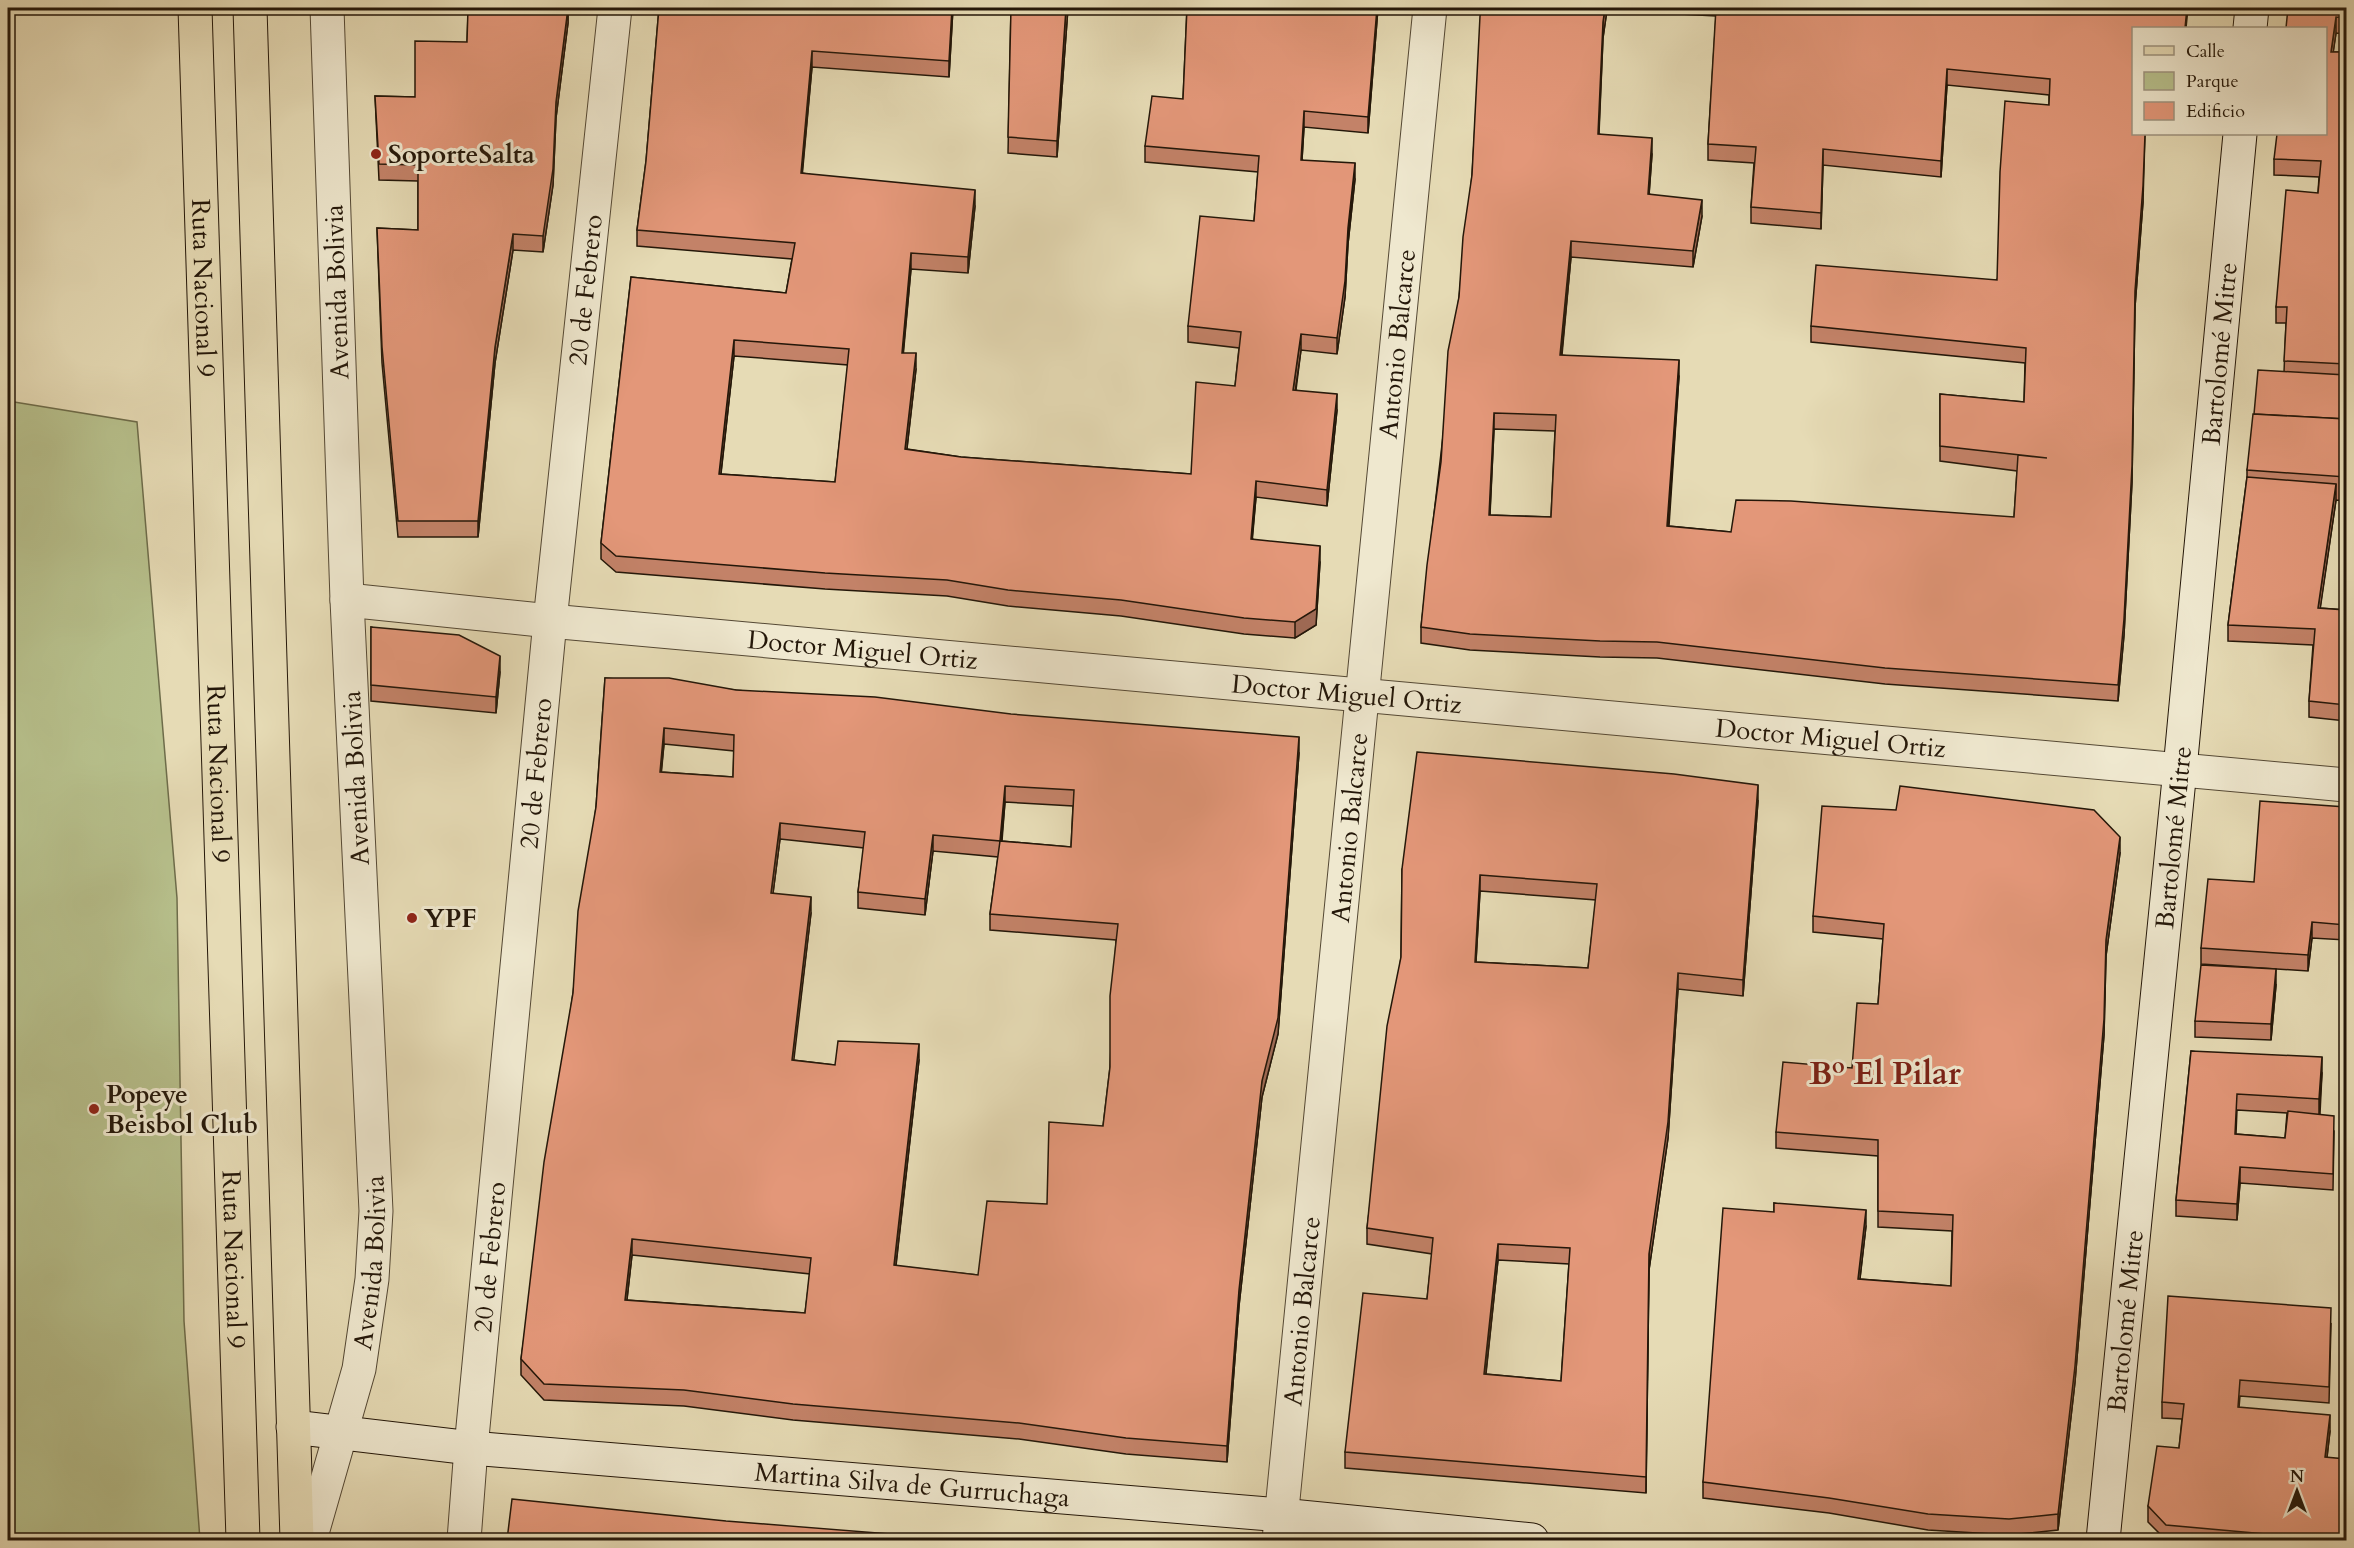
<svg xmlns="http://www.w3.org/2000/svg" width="2354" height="1548" viewBox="0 0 2354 1548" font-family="Cardo,serif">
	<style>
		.green { fill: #b7c08c; stroke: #6e6c4a; stroke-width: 1.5 }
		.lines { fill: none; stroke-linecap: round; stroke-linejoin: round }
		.street-casing { stroke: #544834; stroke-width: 35 }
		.secondary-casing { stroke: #241709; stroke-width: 35 }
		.primary-casing { stroke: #241709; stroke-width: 35 }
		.street { stroke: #efe8cf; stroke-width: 33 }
		.secondary { stroke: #efe8cf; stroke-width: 33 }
		.primary { stroke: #e6dbb5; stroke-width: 33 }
		.wall { fill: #c38268; stroke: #241709; stroke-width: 1.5; fill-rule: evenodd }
		.shaded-wall { fill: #9f6a55; stroke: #241709; stroke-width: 1.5 }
		.building { fill: #e39779; stroke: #241709; stroke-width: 1.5; fill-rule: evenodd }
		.poi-dot { fill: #8f2418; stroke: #efe8cf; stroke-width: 2 }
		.labels { text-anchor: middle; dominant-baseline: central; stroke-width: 6; stroke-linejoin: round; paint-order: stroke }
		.poi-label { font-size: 26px; font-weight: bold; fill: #241709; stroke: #efe8cf; text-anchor: start }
		.street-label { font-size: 26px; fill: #241709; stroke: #efe8cf }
		.district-label { font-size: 32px; font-weight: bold; fill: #7a1f14; stroke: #efe8cf }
	</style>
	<rect width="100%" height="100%" fill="#e6dbb5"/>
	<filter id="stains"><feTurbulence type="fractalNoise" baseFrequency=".00333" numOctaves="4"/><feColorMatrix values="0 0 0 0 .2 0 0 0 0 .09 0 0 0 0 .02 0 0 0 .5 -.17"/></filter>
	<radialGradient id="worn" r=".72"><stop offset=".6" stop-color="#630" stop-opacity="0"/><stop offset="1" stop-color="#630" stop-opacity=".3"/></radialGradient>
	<!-- green -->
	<path class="green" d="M 8,401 L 137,422 L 177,898 L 184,1321 L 200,1540 L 8,1540 Z"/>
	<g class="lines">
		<!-- street casing -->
		<g class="street-casing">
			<g id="street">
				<path id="s1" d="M 347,600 L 550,621 L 2346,785"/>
				<path id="s2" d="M 310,1540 L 359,1369 L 372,1279 L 376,1211 L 347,600 L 327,8"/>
				<path id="s3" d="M 464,1540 L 471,1448 L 550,621 L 615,8"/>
				<path id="s4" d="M 1279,1540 L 1430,8"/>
			</g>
		</g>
		<!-- secondary casing -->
		<g class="secondary-casing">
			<g id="secondary">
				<path d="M 2250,28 L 2252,8"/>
				<path id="s5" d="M 293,1427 L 471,1448 L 1281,1515 L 1532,1540"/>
				<path id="s6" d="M 2103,1540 L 2180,769 L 2240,134"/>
			</g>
		</g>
		<!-- primary casing -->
		<g class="primary-casing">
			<g id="primary">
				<path id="s7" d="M 195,8 L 243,1540"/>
				<path d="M 250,8 L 297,1540"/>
			</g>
		</g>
		<!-- street -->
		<use href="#street" class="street"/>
		<!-- secondary -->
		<use href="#secondary" class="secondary"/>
		<!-- primary -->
		<use href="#primary" class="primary"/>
	</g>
	<!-- wall -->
	<g class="wall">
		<path d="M 389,8 L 568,8 L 568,23 L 556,118 L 553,185 L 543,252 L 513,250 L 495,363 L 478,537 L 398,537 L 382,363 L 377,228 L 418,230 L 418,181 L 379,180 L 375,96 L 415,97 L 467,42 L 468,14 Z"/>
		<path d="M 659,8 L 953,8 L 949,77 L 812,67 L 802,173 L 975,206 L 968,273 L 911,269 L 903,353 L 916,369 L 907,449 L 961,457 L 1191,474 L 1235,386 L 1239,348 L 1188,342 L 1188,326 L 1254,221 L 1258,172 L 1145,162 L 1145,146 L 1183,99 L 1187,8 L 1378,8 L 1368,133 L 1304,127 L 1302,160 L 1355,179 L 1348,244 L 1345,297 L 1337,354 L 1301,350 L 1296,390 L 1337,410 L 1327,506 L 1256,497 L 1252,539 L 1320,562 L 1316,625 L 1295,638 L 1244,634 L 1121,616 L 1008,606 L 947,596 L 825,589 L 616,572 L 601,559 L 601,543 L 631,277 L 786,293 L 792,259 L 637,246 L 637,230 L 646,161 ZM 734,356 L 848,365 L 835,482 L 721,474 Z"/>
		<path d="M 1011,8 L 1068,8 L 1057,157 L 1008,153 Z"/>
		<path d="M 1482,8 L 2188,8 L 2133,28 L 2143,202 L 2135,307 L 2132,482 L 2124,635 L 2118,701 L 1885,684 L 1657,658 L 1600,657 L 1470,650 L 1421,643 L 1421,627 L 1459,297 L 1472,175 ZM 1607,10 L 1716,16 L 1708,144 L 1708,160 L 1754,163 L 1751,207 L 1751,223 L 1821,229 L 1823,165 L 1941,177 L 1947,85 L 2049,95 L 2049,105 L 1997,280 L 1811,326 L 1811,342 L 2025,363 L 2024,402 L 1940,394 L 1940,461 L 2017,471 L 2014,517 L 1731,532 L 1669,526 L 1679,376 L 1562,355 L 1571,257 L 1693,267 L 1702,216 L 1649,194 L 1652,154 L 1599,134 L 1603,38 ZM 1494,429 L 1555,431 L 1551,517 L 1490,515 Z"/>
		<path d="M 2288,8 L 2346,8 L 2346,34 L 2336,33 L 2333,52 L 2346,52 L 2346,501 L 2336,500 L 2320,608 L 2346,610 L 2346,721 L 2309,717 L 2309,701 L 2313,645 L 2228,641 L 2228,625 L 2247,477 L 2247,470 L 2284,372 L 2286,323 L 2276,323 L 2276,307 L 2318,193 L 2319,177 L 2274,175 L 2274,159 L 2325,134 Z"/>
		<path d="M 371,627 L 500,672 L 496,713 L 371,701 Z"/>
		<path d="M 605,678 L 736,690 L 1299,753 L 1278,1034 L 1262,1097 L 1239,1306 L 1227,1462 L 1126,1454 L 1019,1439 L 793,1420 L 684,1406 L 544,1400 L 521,1375 L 521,1359 L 573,993 L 596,807 ZM 664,744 L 734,751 L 733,777 L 661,772 ZM 1005,802 L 1073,806 L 1071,847 L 1002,841 ZM 780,839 L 864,848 L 858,892 L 858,908 L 925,915 L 933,851 L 998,857 L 990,914 L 990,930 L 1116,940 L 1110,1067 L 1103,1126 L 1047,1204 L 978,1275 L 896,1266 L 919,1060 L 835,1065 L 793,1060 L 811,913 L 773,893 ZM 632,1255 L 810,1274 L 805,1313 L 627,1300 Z"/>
		<path d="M 1758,801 L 1743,996 L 1678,989 L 1668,1138 L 1649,1270 L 1646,1493 L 1345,1468 L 1345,1452 L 1427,1299 L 1432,1254 L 1367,1244 L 1367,1228 L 1401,957 L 1402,869 ZM 1480,891 L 1596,900 L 1588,968 L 1476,962 ZM 1498,1260 L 1569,1264 L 1561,1381 L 1486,1374 Z"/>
		<path d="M 2346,807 L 2346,940 L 2312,938 L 2308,971 L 2201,964 L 2201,948 L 2254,882 Z"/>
		<path d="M 2120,853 L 2106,956 L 2104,1035 L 2075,1382 L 2058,1530 L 2009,1535 L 1928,1530 L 1829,1513 L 1703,1498 L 1703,1482 L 1774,1212 L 1774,1203 L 1866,1226 L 1860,1279 L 1951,1286 L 1952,1231 L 1878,1227 L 1878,1156 L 1776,1148 L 1776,1132 L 1852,1068 L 1878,1004 L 1883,939 L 1813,932 L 1813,916 Z"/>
		<path d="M 2276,985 L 2271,1040 L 2195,1037 L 2195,1021 Z"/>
		<path d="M 2191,1051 L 2322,1073 L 2320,1114 L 2334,1131 L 2333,1190 L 2240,1183 L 2237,1220 L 2176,1216 L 2176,1200 ZM 2237,1110 L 2287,1113 L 2285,1138 L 2236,1134 Z"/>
		<path d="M 2331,1324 L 2329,1403 L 2240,1396 L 2239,1408 L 2330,1431 L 2327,1458 L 2346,1540 L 2166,1540 L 2148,1522 L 2148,1506 L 2179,1448 L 2182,1419 L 2162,1418 L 2162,1402 Z"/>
	</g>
	<!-- shaded-wall -->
	<g class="shaded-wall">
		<path d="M 568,8 L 568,23 L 556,118 L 553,185 L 543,252 L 543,236 L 556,102 Z"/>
		<path d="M 952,8 L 953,8 L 949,77 L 949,61 Z"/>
		<path d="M 1066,8 L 1068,8 L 1057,157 L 1057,141 Z"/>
		<path d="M 1377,8 L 1378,8 L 1368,133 L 1368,117 Z"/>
		<path d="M 1605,8 L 1607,8 L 1607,10 L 1603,38 L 1598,150 L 1603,22 Z"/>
		<path d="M 2187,8 L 2188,8 L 2186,28 L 2185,28 Z"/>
		<path d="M 2336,17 L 2336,33 L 2331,68 L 2331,52 Z"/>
		<path d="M 812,51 L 812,67 L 801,189 L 801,173 Z"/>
		<path d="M 1947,69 L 1947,85 L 1941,177 L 1941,161 Z"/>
		<path d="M 1304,111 L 1304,127 L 1301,176 L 1301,160 Z"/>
		<path d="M 2145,134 L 2143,202 L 2135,307 L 2132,482 L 2124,635 L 2118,701 L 2135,291 Z"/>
		<path d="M 1652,138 L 1652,154 L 1648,210 L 1648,194 Z"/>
		<path d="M 1823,149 L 1823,165 L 1821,229 L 1821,213 Z"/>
		<path d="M 1355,163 L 1355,179 L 1348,244 L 1345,297 L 1337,354 L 1337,338 Z"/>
		<path d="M 975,190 L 975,206 L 968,273 L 968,257 Z"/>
		<path d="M 1702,200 L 1702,216 L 1693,267 L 1693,251 Z"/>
		<path d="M 513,234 L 513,250 L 495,363 L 478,537 L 478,521 L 495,347 Z"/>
		<path d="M 1571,241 L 1571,257 L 1560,371 L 1560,355 Z"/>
		<path d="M 911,253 L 911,269 L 902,369 L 902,353 Z"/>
		<path d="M 1301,334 L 1301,350 L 1293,406 L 1293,390 Z"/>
		<path d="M 734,340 L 734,356 L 719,490 L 719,474 Z"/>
		<path d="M 916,353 L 916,369 L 905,465 L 905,449 Z"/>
		<path d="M 1679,360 L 1679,376 L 1667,542 L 1667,526 Z"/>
		<path d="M 1337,394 L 1337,410 L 1327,506 L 1327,490 Z"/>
		<path d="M 1494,413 L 1494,429 L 1489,531 L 1489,515 Z"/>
		<path d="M 1256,481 L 1256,497 L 1251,555 L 1251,539 Z"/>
		<path d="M 2336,484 L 2336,500 L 2318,624 L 2318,608 Z"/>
		<path d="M 1320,546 L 1320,562 L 1316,625 L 1295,638 L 1295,622 Z"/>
		<path d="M 500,656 L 500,672 L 496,713 L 496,697 Z"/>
		<path d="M 664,728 L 664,744 L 660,788 L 660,772 Z"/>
		<path d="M 1299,737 L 1299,753 L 1278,1034 L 1262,1097 L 1239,1306 L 1227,1462 L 1227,1446 L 1239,1290 Z"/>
		<path d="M 1758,785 L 1758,801 L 1743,996 L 1743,980 Z"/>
		<path d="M 1005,786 L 1005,802 L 1000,857 L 1000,841 Z"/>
		<path d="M 780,823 L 780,839 L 771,909 L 771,893 Z"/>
		<path d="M 933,835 L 933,851 L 925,915 L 925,899 Z"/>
		<path d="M 2120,837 L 2120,853 L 2106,956 L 2104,1035 L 2075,1382 L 2058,1530 L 2058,1514 L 2106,940 Z"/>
		<path d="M 1480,875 L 1480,891 L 1475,978 L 1475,962 Z"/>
		<path d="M 811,897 L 811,913 L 792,1076 L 792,1060 Z"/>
		<path d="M 2312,922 L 2312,938 L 2308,971 L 2308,955 Z"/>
		<path d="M 2276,969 L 2276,985 L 2271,1040 L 2271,1024 Z"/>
		<path d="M 1678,973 L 1678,989 L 1668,1138 L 1649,1270 L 1646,1493 L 1649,1254 Z"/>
		<path d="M 919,1044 L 919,1060 L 894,1281 L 894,1265 Z"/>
		<path d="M 2322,1057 L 2322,1073 L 2319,1115 L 2319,1099 Z"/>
		<path d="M 2240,1167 L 2240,1183 L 2237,1220 L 2237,1204 Z"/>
		<path d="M 1866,1210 L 1866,1226 L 1858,1295 L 1858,1279 Z"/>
		<path d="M 632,1239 L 632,1255 L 625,1316 L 625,1300 Z"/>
		<path d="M 1498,1244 L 1498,1260 L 1484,1390 L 1484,1374 Z"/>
		<path d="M 2330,1415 L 2330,1431 L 2325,1473 L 2325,1457 Z"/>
	</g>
	<!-- building -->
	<g class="building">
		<path d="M 468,8 L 568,8 L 556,102 L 553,169 L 543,236 L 513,234 L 495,347 L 478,521 L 398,521 L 382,347 L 377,228 L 418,230 L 418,165 L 379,164 L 375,96 L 415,97 L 415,41 L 467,42 Z"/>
		<path d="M 659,8 L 952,8 L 949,61 L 812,51 L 801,173 L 975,190 L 968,257 L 911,253 L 902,353 L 916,353 L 905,449 L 961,457 L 1191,474 L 1196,382 L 1235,386 L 1241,332 L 1188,326 L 1200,216 L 1254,221 L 1259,156 L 1145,146 L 1152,96 L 1183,99 L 1187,8 L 1377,8 L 1368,117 L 1304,111 L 1301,160 L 1355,163 L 1348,228 L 1345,281 L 1337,338 L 1301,334 L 1293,390 L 1337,394 L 1327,490 L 1256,481 L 1251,539 L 1320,546 L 1316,609 L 1295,622 L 1244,618 L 1121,600 L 1008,590 L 947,580 L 825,573 L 616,556 L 601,543 L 631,277 L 786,293 L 795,243 L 637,230 L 646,161 ZM 734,340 L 849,349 L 835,482 L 719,474 Z"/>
		<path d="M 1011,8 L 1066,8 L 1057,141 L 1008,137 Z"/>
		<path d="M 1482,8 L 1605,8 L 1603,22 L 1598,134 L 1652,138 L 1648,194 L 1702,200 L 1693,251 L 1571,241 L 1560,355 L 1679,360 L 1667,526 L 1731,532 L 1736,500 L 1791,501 L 2014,517 L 2018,455 L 2047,458 L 1940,446 L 1940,394 L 2024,402 L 2026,348 L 1811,326 L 1816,265 L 1997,280 L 2000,172 L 2005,101 L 2049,105 L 2050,79 L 1947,69 L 1941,161 L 1823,149 L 1821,213 L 1751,207 L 1756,147 L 1708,144 L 1716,8 L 2187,8 L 2185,28 L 2133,28 L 2133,134 L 2145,134 L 2143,186 L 2135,291 L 2132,466 L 2124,619 L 2118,685 L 1885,668 L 1657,642 L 1600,641 L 1470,634 L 1421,627 L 1427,565 L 1441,462 L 1448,351 L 1459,297 L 1463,237 L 1472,175 L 1480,16 ZM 1494,413 L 1556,415 L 1551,517 L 1489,515 Z"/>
		<path d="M 2288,8 L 2346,8 L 2346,18 L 2336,17 L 2331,52 L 2346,52 L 2346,364 L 2284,361 L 2287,307 L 2276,307 L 2286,190 L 2318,193 L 2321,161 L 2274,159 L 2277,134 L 2325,134 L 2325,28 L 2286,28 Z"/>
		<path d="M 2258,370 L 2346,375 L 2346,419 L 2254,414 Z"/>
		<path d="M 2253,414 L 2346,419 L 2346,477 L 2247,470 Z"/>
		<path d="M 2247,477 L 2336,484 L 2318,608 L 2346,610 L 2346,705 L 2309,701 L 2315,629 L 2228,625 Z"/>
		<path d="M 371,627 L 459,635 L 500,656 L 496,697 L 371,685 Z"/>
		<path d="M 605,678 L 669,678 L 736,690 L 875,697 L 1011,714 L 1299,737 L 1278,1018 L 1262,1081 L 1239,1290 L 1227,1446 L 1126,1438 L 1019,1423 L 793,1404 L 684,1390 L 544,1384 L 521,1359 L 544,1162 L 573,993 L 578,911 L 596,807 ZM 664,728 L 734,735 L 733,777 L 660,772 ZM 1005,786 L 1074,790 L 1071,847 L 1000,841 ZM 780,823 L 865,832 L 858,892 L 925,899 L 933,835 L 1000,841 L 990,914 L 1118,924 L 1110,996 L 1110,1067 L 1103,1126 L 1049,1122 L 1047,1204 L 987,1201 L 978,1275 L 894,1265 L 919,1044 L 838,1041 L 835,1065 L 792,1060 L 811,897 L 771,893 ZM 632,1239 L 811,1258 L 805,1313 L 625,1300 Z"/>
		<path d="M 1417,752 L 1674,774 L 1758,785 L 1743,980 L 1678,973 L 1668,1122 L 1649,1254 L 1646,1477 L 1345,1452 L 1363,1293 L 1427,1299 L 1433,1238 L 1367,1228 L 1387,1026 L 1401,957 L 1402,869 ZM 1480,875 L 1597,884 L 1588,968 L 1475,962 ZM 1498,1244 L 1570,1248 L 1561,1381 L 1484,1374 Z"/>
		<path d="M 1900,786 L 2094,810 L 2120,837 L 2106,940 L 2104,1019 L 2075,1366 L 2058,1514 L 2009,1519 L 1928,1514 L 1829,1498 L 1703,1482 L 1723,1208 L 1774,1212 L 1774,1203 L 1866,1210 L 1858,1279 L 1951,1286 L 1953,1215 L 1878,1211 L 1878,1140 L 1776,1132 L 1783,1062 L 1852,1068 L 1857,1003 L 1878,1004 L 1884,924 L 1813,916 L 1822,806 L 1896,810 Z"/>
		<path d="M 2260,801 L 2346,807 L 2346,925 L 2312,922 L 2308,955 L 2201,948 L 2208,879 L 2254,882 Z"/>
		<path d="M 2201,965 L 2276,969 L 2271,1024 L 2195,1021 Z"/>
		<path d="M 2191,1051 L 2322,1057 L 2319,1099 L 2237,1094 L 2235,1134 L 2285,1138 L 2288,1111 L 2334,1116 L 2333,1174 L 2240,1167 L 2237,1204 L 2176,1200 Z"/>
		<path d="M 2168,1296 L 2331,1308 L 2329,1387 L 2240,1380 L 2238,1407 L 2330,1415 L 2325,1457 L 2346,1459 L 2346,1540 L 2333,1540 L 2166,1525 L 2148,1506 L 2157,1446 L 2179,1448 L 2184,1404 L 2162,1402 Z"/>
		<path d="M 512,1499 L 726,1521 L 966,1540 L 507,1540 Z"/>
	</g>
	<!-- markers -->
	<g class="poi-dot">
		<circle cx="376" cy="154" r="6"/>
		<circle cx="412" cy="918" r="6"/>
		<circle cx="94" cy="1109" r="6"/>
	</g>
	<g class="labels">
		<!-- poi labels -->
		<g class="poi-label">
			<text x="388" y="154">SoporteSalta</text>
			<text x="424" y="918">YPF</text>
			<text x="106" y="1094">Popeye<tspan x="106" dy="30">Beisbol Club</tspan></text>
		</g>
		<!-- street labels -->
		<g class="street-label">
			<text stroke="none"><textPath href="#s7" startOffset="280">Ruta Nacional 9</textPath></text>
			<text stroke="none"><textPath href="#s3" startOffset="1256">20 de Febrero</textPath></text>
			<text transform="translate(337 292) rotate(-92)">Avenida Bolivia</text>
			<text stroke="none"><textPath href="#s4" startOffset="1202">Antonio Balcarce</textPath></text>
			<text stroke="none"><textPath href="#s6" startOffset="1192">Bartolomé Mitre</textPath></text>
			<text stroke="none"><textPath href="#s1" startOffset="518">Doctor Miguel Ortiz</textPath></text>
			<text stroke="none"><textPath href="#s1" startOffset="1004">Doctor Miguel Ortiz</textPath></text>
			<text stroke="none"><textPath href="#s1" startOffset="1490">Doctor Miguel Ortiz</textPath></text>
			<text stroke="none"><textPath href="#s7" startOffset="766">Ruta Nacional 9</textPath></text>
			<text stroke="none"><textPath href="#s3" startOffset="770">20 de Febrero</textPath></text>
			<text transform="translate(356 778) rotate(-93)">Avenida Bolivia</text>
			<text stroke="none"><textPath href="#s4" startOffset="716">Antonio Balcarce</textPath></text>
			<text stroke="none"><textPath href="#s6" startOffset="706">Bartolomé Mitre</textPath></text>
			<text stroke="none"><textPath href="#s3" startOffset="284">20 de Febrero</textPath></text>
			<text stroke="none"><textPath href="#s7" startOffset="1252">Ruta Nacional 9</textPath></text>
			<text stroke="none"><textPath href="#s2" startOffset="285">Avenida Bolivia</textPath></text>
			<text stroke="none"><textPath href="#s4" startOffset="230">Antonio Balcarce</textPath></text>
			<text stroke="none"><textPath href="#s6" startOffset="220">Bartolomé Mitre</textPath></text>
			<text stroke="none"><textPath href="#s5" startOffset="622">Martina Silva de Gurruchaga</textPath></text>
		</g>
		<!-- district labels -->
		<g class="district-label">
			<text x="1885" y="1074">Bº El Pilar</text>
		</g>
	</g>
	<!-- margin -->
	<rect width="2354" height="1548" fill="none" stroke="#e6dbb5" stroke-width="30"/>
	<rect x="9" y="9" width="2336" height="1530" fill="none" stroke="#241709" stroke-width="3"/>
	<rect x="15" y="15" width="2324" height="1518" fill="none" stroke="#241709" stroke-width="1.5"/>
	<!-- legend -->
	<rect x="2132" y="27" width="195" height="108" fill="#efe8cf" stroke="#9e9480" stroke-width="1.5"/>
	<rect x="2144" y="46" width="30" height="9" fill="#e6dbb5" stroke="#9e9480" stroke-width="1.5"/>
	<text x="2186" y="57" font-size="18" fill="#241709">Calle</text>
	<rect x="2144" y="72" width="30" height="18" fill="#b7c08c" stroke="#9e9480" stroke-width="1.5"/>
	<text x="2186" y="87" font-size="18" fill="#241709">Parque</text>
	<rect x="2144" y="102" width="30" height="18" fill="#e39779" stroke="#9e9480" stroke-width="1.5"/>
	<text x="2186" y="117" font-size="18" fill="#241709">Edificio</text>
	<!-- north arrow -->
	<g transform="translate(2297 1491)" stroke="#efe8cf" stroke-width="4.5" paint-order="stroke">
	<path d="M0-4.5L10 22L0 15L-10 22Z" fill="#241709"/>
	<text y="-9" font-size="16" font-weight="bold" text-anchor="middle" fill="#241709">N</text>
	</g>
	<rect width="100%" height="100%" filter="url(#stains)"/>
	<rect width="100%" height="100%" fill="url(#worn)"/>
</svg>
